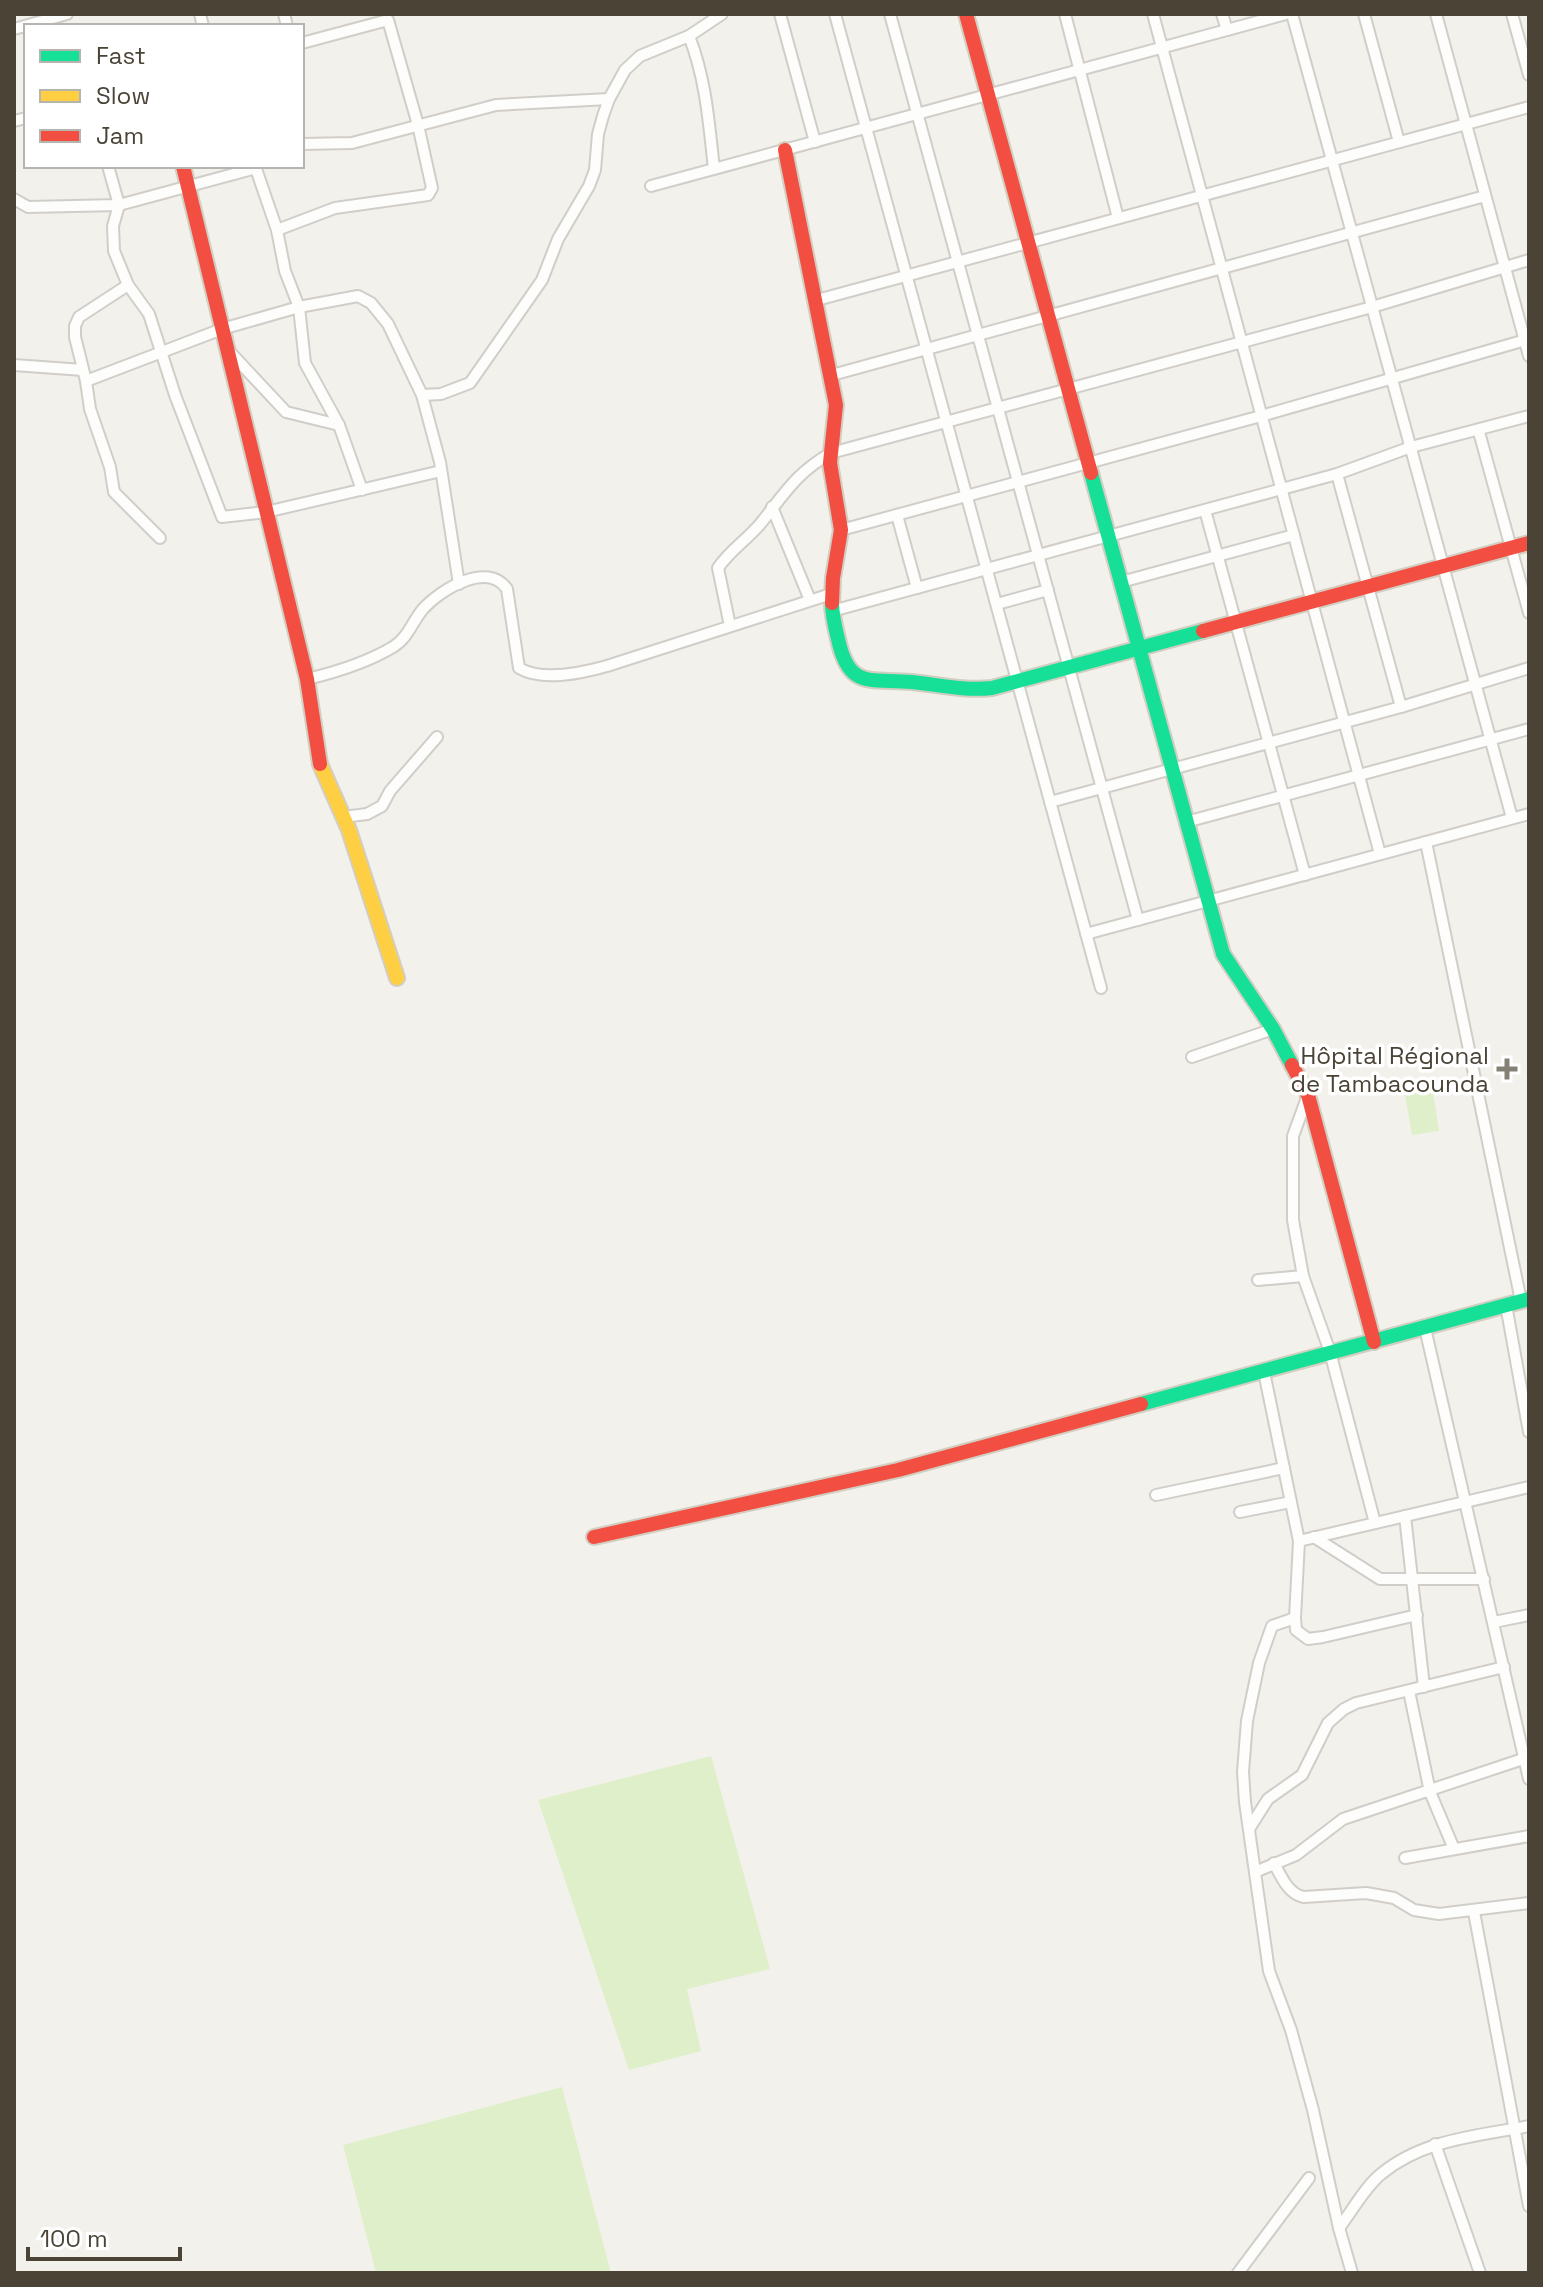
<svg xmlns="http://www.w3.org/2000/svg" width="1543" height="2287" viewBox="0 0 1543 2287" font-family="'Space Grotesk',sans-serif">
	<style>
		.green { fill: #dfefca }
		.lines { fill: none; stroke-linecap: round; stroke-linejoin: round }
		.street-casing { stroke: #d1cec9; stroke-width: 14 }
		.fast-casing { stroke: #d3cec2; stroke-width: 18 }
		.slow-casing { stroke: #d3cec2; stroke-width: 18 }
		.jam-casing { stroke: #d3cec2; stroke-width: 18 }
		.street { stroke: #fdfdfc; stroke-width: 10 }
		.fast { stroke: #16e098; stroke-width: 14 }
		.slow { stroke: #ffcf43; stroke-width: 14 }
		.jam { stroke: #f24e42; stroke-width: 14 }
		.poi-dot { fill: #858076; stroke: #fff; stroke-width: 3 }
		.labels { text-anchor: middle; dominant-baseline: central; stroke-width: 7; stroke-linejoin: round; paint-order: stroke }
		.poi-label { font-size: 24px; fill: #4a4336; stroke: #fff; text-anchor: end }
	</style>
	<rect width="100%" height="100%" fill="#f3f1ec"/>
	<!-- green -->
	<g class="green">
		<path d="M 1432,1085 L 1439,1131 L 1412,1135 L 1404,1089 Z"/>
		<path d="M 711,1756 L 770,1969 L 687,1989 L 701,2051 L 629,2070 L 538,1800 Z"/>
		<path d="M 562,2087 L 611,2273 L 376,2273 L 343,2145 Z"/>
	</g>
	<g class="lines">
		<!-- street casing -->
		<g class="street-casing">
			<g id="street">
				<path d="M 200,14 L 203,26"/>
				<path d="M 284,14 L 287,26"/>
				<path d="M 780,14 L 815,142"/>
				<path d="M 835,14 L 1101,988"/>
				<path d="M 890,14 L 1138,920"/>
				<path d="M 1065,14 L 1118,218"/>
				<path d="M 1153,14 L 1380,854"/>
				<path d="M 1222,14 L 1227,30"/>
				<path d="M 1292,14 L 1512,818"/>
				<path d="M 1364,14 L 1399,142"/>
				<path d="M 1436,14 L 1529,356"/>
				<path d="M 1512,14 L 1529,75"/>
				<path d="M 14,29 L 67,14"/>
				<path d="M 689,36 C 706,79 709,124 714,169"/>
				<path d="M 14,121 L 26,118"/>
				<path d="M 302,144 L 352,143 L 496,105 L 609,99"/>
				<path d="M 108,166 L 119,205 L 113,226 L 114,251 L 128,285 L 149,314 L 175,395 L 222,517 L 266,512 L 441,471"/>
				<path d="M 255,166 L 277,230 L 285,271 L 299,307 L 305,363 L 339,425 L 362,490"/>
				<path d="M 651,186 L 1286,14"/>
				<path d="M 14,199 L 28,207 L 119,205 L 256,168"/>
				<path d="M 277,230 L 335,208 L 428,195 L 432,188 L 418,125 L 388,20 L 302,43"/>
				<path d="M 128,285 L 79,317 L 75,326 L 75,337 L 86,381 L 90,409 L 110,467 L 114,492 L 160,538"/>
				<path d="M 817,300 L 1529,107"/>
				<path d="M 229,351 L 286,412 L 339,425"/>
				<path d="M 14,365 L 83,370"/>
				<path d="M 832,375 L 1485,196"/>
				<path d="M 86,381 L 222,329 L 299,307 L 358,296 L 371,303 L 388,324 L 422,395 L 440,462 L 459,584"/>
				<path d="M 422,395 L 441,394 L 470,383 L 542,280 L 558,239 L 589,186 L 595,170 L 598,134 L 603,116 L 609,99 L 625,70 L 640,56 L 689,36 L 722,14"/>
				<path d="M 1479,432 L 1529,613"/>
				<path d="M 1337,474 L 1401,707"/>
				<path d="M 772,507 L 810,600"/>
				<path d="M 1205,510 L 1305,875"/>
				<path d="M 897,515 L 917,588"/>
				<path d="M 841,530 L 1261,416 L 1529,339"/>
				<path d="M 1121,582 L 1294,535"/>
				<path d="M 997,604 L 1048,590"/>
				<path d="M 832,611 L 1337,474 L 1411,447 L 1529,416"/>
				<path d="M 730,626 L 718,568 C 730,550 747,540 761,523 C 785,493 796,473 831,453 L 1372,307 L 1529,260"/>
				<path d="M 307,679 C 337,672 366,663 393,647 C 408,638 412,622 423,609 C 441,589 488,561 507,589 L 519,668 C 543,682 582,673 607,666 L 831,594"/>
				<path d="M 1050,802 L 1401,707 L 1529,668"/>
				<path d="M 343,817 L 367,814 L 382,806 L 390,791 L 437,737"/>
				<path d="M 1186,822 L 1529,729"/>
				<path d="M 1426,842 L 1521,1301"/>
				<path d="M 1086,934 L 1529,814"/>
				<path d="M 1192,1057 L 1273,1029"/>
				<path d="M 1308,1095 L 1293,1136 L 1293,1220 L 1303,1276 L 1330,1352 L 1375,1523"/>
				<path d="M 1258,1280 L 1303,1276"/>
				<path d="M 1506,1305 L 1529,1432"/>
				<path d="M 1425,1328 L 1529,1779"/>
				<path d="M 1264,1372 L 1299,1541 L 1295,1618 L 1296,1630 L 1308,1639 L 1323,1637 L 1417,1615"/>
				<path d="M 1156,1495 L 1284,1468"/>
				<path d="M 1240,1512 L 1291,1502"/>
				<path d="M 1405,1516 L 1424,1687"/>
				<path d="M 1314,1537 L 1380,1579 L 1484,1579"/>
				<path d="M 1299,1541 L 1529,1487"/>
				<path d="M 1295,1618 L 1272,1626 L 1259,1663 L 1247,1721 L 1243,1772 L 1245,1802 L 1269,1971 L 1291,2030 L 1313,2110 L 1339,2228 L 1352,2273"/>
				<path d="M 1494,1622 L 1529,1615"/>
				<path d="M 1409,1691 L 1430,1792 L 1454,1849"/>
				<path d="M 1249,1829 L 1268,1799 L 1302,1775 L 1328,1723 L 1344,1709 L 1356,1703 L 1504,1667"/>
				<path d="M 1405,1858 L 1529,1836"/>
				<path d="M 1274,1863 C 1281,1876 1288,1894 1304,1897 L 1366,1893 L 1394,1898 L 1414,1910 L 1439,1914 L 1529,1903"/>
				<path d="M 1255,1872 L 1296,1855 L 1343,1819 L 1529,1757"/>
				<path d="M 1474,1912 L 1529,2206"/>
				<path d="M 1435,2144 L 1480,2273"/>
				<path d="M 1339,2228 C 1352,2211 1365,2187 1381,2174 C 1423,2139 1478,2136 1529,2126"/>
				<path d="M 1238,2273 L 1309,2178"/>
			</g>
		</g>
		<!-- fast casing -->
		<g class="fast-casing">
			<g id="fast">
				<path d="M 1091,473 L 1223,954 L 1273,1029 L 1292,1065"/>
				<path d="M 832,603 C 832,615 835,627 838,639 C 849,690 870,678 912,682 C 939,685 965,691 992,688 L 1203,631"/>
				<path d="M 1141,1404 L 1529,1299"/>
			</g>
		</g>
		<!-- slow casing -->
		<g class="slow-casing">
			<path id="slow" d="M 320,764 L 349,830 L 397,978"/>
		</g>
		<!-- jam casing -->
		<g class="jam-casing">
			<g id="jam">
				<path d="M 966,14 L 1091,473"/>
				<path d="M 785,150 L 836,405 L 830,463 L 841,530 L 833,578 L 832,603"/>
				<path d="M 183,166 L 307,679 L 320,764"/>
				<path d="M 1203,631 L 1529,543"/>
				<path d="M 1292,1065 L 1308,1095 L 1374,1342"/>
				<path d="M 594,1537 L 898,1470 L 1141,1404"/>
			</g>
		</g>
		<!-- street -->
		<use href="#street" class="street"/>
		<!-- fast -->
		<use href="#fast" class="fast"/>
		<!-- slow -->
		<use href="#slow" class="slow"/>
		<!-- jam -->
		<use href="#jam" class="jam"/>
	</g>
	<!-- markers -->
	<path class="poi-dot" d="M1503 1057h8v8h8v8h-8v8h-8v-8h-8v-8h8z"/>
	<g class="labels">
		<!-- poi labels -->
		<g class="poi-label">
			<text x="1489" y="1055">Hôpital Régional<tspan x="1489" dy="28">de Tambacounda</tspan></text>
		</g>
	</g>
	<!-- border -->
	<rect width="1543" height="2287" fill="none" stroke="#4a4336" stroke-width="32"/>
	<!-- legend -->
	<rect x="24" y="24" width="280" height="144" fill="#ffffff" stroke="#b7b4af" stroke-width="2"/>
	<rect x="40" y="50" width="40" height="12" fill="#16e098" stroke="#b7b4af" stroke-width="2"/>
	<text x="96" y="64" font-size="24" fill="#4a4336">Fast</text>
	<rect x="40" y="90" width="40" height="12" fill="#ffcf43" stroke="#b7b4af" stroke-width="2"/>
	<text x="96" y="104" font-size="24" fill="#4a4336">Slow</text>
	<rect x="40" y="130" width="40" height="12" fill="#f24e42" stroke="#b7b4af" stroke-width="2"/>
	<text x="96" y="144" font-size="24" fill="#4a4336">Jam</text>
	<!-- scale -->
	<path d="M28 2247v12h152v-12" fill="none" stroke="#4a4336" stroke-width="4"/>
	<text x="40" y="2247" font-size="24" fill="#4a4336" stroke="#ffffff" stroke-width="6" paint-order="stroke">100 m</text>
</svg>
